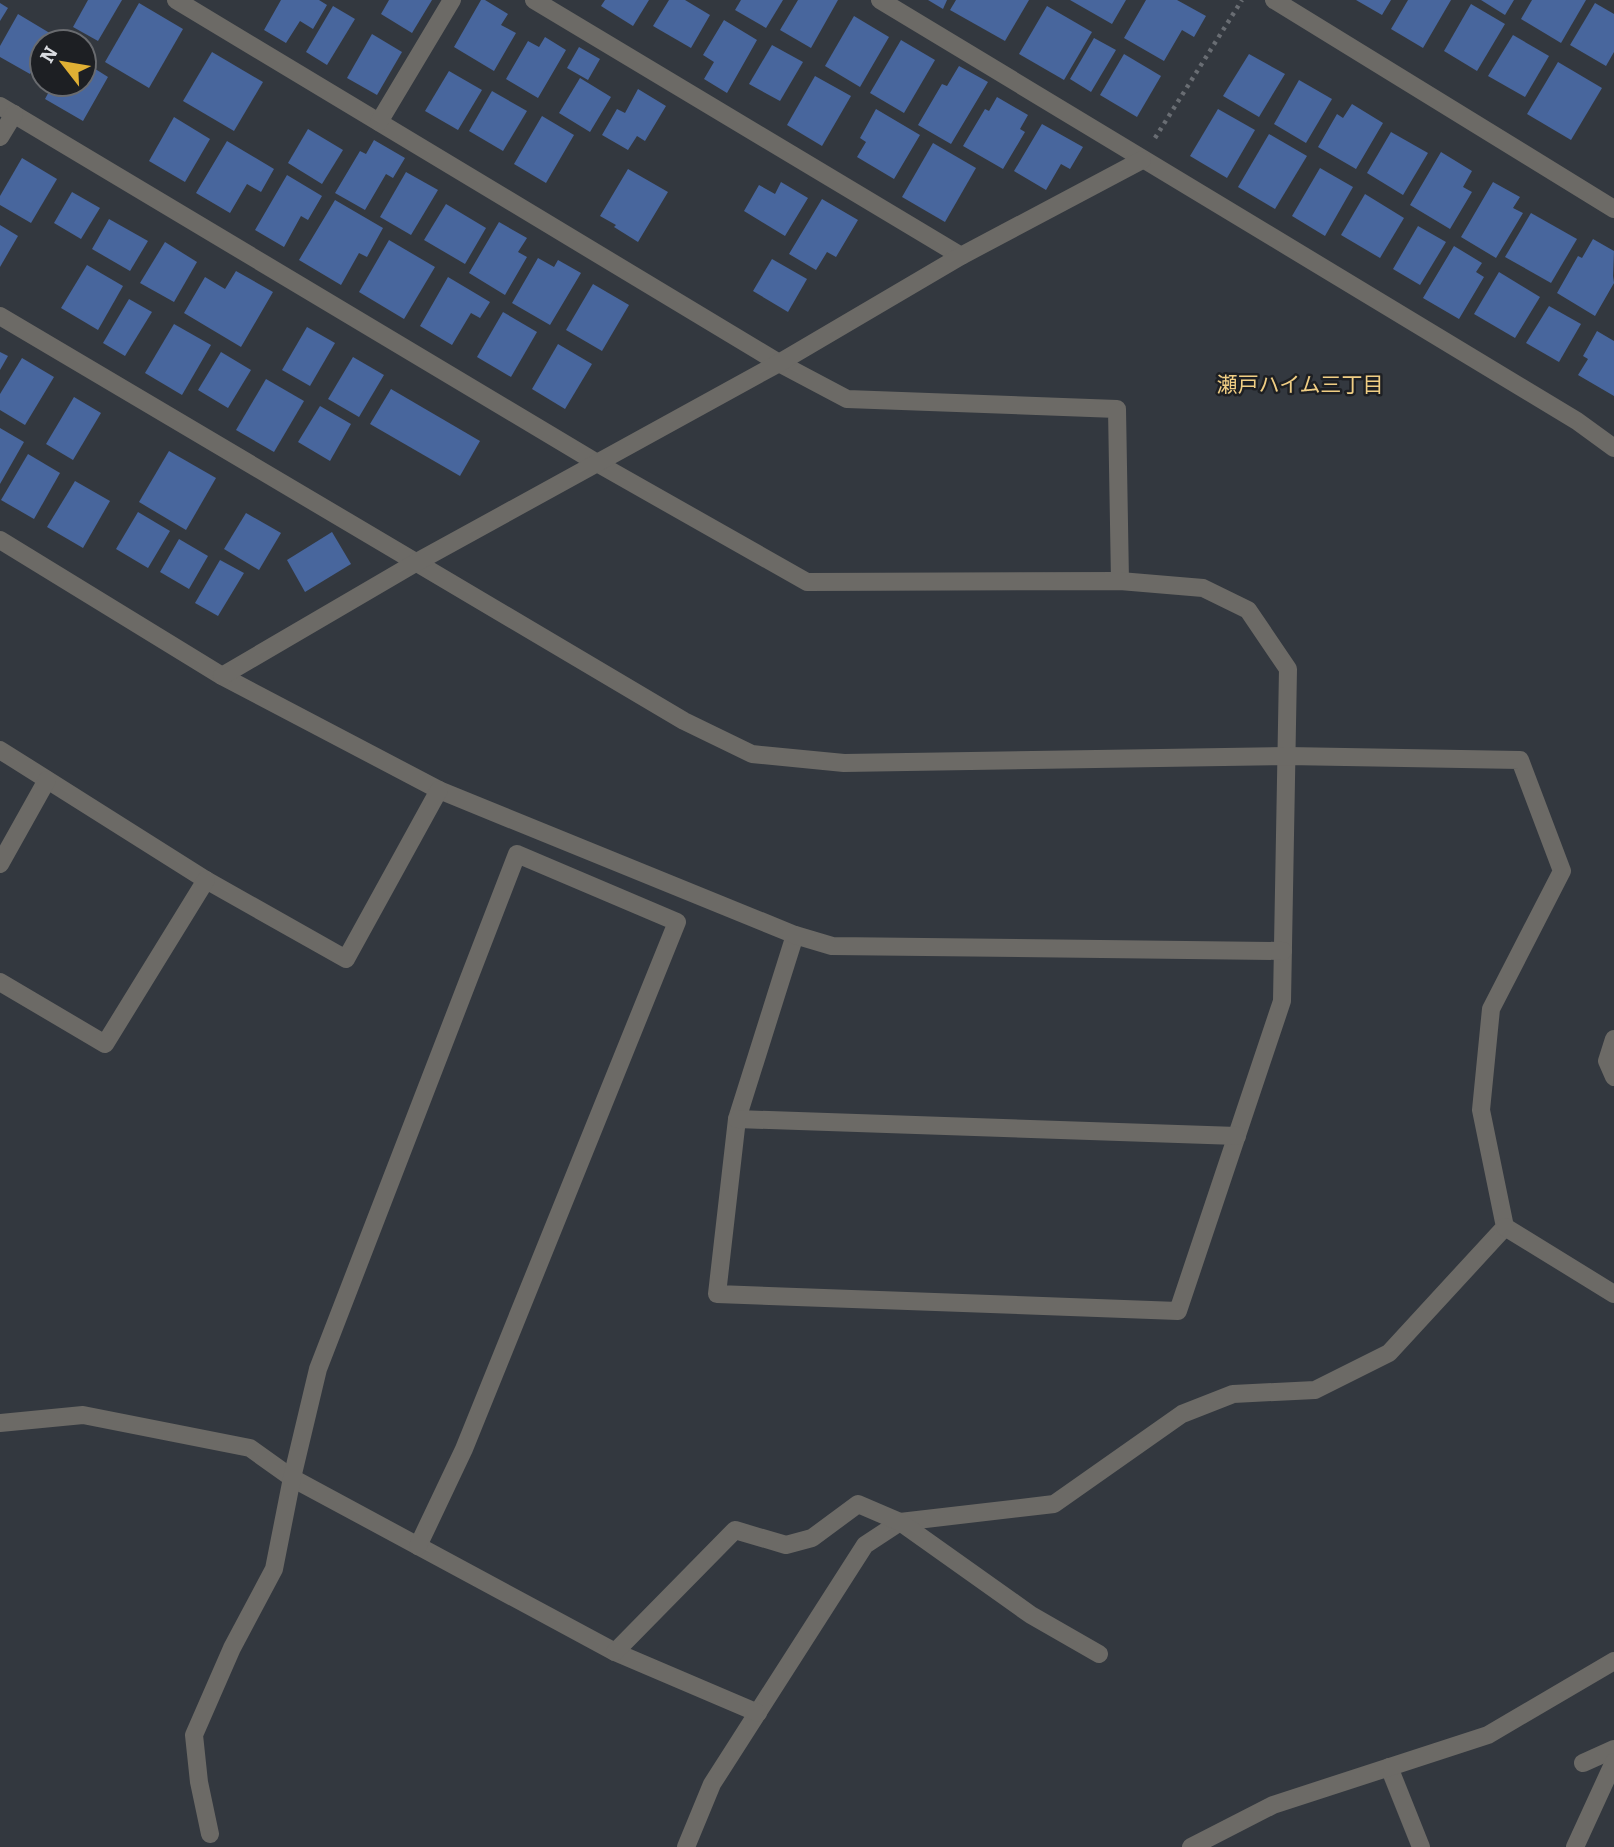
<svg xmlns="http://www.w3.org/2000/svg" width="1614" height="1847" viewBox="0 0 1614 1847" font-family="Bitter,'Noto Sans JP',serif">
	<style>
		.building { fill: #48669d }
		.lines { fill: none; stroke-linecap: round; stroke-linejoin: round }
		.path { stroke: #696d73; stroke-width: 4.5; stroke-dasharray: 3.5 5; stroke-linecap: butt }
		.minor { stroke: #6c6a66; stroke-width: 18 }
		.labels { text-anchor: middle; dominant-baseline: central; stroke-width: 5; stroke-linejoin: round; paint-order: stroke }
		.neighbourhood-label { font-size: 21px; fill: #f0ce84; stroke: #1d1f23 }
	</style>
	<rect width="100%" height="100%" fill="#33383f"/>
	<!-- building -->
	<g class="building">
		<path d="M 88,0 L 122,0 L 98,41 L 73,27 Z"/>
		<path d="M 281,0 L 319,0 L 327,5 L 313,29 L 300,21 L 286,43 L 264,30 Z"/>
		<path d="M 389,0 L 432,0 L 412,33 L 381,14 Z"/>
		<path d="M 481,0 L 485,0 L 508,14 L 501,25 L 516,33 L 494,71 L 454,47 Z"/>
		<path d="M 605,0 L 649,0 L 633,26 L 601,6 Z"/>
		<path d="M 669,0 L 685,0 L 710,15 L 691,48 L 653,26 Z"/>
		<path d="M 741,0 L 783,0 L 766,28 L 735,10 Z"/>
		<path d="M 798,0 L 838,0 L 811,48 L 780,30 Z"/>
		<path d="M 928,0 L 947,0 L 943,9 Z"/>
		<path d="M 956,0 L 1029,0 L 1005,41 L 950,10 Z"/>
		<path d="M 1070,0 L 1126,0 L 1112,24 Z"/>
		<path d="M 1146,0 L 1177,0 L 1206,16 L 1194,37 L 1182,30 L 1164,61 L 1124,38 Z"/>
		<path d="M 1356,0 L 1391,0 L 1382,15 Z"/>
		<path d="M 1408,0 L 1451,0 L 1423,48 L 1391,29 Z"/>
		<path d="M 1481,0 L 1514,0 L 1505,15 Z"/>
		<path d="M 1532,0 L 1586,0 L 1561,43 L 1521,19 Z"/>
		<path d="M 0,3 L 8,8 L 0,21 Z"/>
		<path d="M 139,3 L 183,29 L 149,88 L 105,62 Z"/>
		<path d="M 1595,3 L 1614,14 L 1614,52 L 1606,66 L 1570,45 Z"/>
		<path d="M 1471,4 L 1505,24 L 1477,71 L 1444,51 Z"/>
		<path d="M 333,6 L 355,19 L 327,65 L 306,52 Z"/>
		<path d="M 1047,6 L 1092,32 L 1064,80 L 1019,54 Z"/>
		<path d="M 18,14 L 53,35 L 49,42 L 42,42 L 42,54 L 30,74 L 0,57 L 0,46 Z"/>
		<path d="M 854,16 L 889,37 L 860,87 L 825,66 Z"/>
		<path d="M 724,20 L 757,40 L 727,93 L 704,79 L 714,62 L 703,55 Z"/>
		<path d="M 372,34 L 402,52 L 377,95 L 347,78 Z"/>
		<path d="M 1513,35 L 1549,56 L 1525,97 L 1488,76 Z"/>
		<path d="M 545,37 L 566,50 L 538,98 L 506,79 L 528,41 L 539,47 Z"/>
		<path d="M 1094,38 L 1116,50 L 1091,92 L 1070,79 Z"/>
		<path d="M 901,40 L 935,60 L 904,113 L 870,93 Z"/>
		<path d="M 772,45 L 803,62 L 780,101 L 749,84 Z"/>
		<path d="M 579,47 L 600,59 L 588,80 L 567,68 Z"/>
		<path d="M 212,52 L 263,82 L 234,131 L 183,101 Z"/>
		<path d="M 84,54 L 92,59 L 89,65 L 108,77 L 83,121 L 45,99 L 53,84 L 84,84 Z"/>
		<path d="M 1124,54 L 1161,76 L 1137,117 L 1100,95 Z"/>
		<path d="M 1249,54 L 1285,74 L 1259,117 L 1223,96 Z"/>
		<path d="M 1558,62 L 1602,88 L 1571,140 L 1527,114 Z"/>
		<path d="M 959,66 L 988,82 L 951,144 L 918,125 L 942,84 L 947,86 Z"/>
		<path d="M 449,71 L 482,90 L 458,130 L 425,111 Z"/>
		<path d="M 815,76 L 851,96 L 822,146 L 787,125 Z"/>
		<path d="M 580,78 L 611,97 L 590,132 L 559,113 Z"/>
		<path d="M 1299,80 L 1332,99 L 1306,143 L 1274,124 Z"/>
		<path d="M 638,89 L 666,106 L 645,141 L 637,136 L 628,150 L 602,135 L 617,109 L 625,113 Z"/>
		<path d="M 492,91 L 527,111 L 503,151 L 469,131 Z"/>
		<path d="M 997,97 L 1028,115 L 1020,129 L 1025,132 L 1003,169 L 963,146 L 985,109 L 989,111 Z"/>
		<path d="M 1352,104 L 1383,123 L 1356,169 L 1318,147 L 1337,114 L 1343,118 Z"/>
		<path d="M 876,109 L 920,135 L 894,179 L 857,157 L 866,142 L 860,138 Z"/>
		<path d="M 1218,109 L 1255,130 L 1227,178 L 1190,156 Z"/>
		<path d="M 542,116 L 574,135 L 546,183 L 514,164 Z"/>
		<path d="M 174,117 L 210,139 L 185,182 L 149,161 Z"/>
		<path d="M 1042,124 L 1083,147 L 1070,169 L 1061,164 L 1046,190 L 1014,171 Z"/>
		<path d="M 308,129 L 343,150 L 322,184 L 288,163 Z"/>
		<path d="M 1391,132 L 1428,153 L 1403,195 L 1367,173 Z"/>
		<path d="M 1269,134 L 1307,156 L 1275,209 L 1238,187 Z"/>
		<path d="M 374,140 L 405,158 L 393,178 L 386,174 L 365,210 L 335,193 L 360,151 L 366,154 Z"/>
		<path d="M 227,141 L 274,169 L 261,192 L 247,184 L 230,213 L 196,193 Z"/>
		<path d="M 933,143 L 976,168 L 945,222 L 902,197 Z"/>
		<path d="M 1441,152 L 1472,171 L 1463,187 L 1472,192 L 1450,229 L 1410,205 Z"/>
		<path d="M 22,158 L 57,179 L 31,223 L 0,205 L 0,196 Z"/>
		<path d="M 1320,168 L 1353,187 L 1325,236 L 1292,216 Z"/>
		<path d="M 628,169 L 668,192 L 638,242 L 614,227 L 616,225 L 600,216 Z"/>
		<path d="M 406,172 L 438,190 L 411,235 L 380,217 Z"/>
		<path d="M 287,175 L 322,196 L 308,220 L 301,216 L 284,247 L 255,230 Z"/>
		<path d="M 781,182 L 808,198 L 785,236 L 744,211 L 759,185 L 775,194 Z"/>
		<path d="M 1493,182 L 1520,197 L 1513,208 L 1523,213 L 1496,258 L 1461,237 Z"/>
		<path d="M 72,192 L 100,208 L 81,239 L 54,223 Z"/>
		<path d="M 1365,194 L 1404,218 L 1380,258 L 1341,235 Z"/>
		<path d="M 822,199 L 858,220 L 836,257 L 827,252 L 816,270 L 789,254 Z"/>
		<path d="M 335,200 L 383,228 L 367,257 L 359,253 L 341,285 L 299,260 Z"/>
		<path d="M 446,204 L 486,228 L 465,264 L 424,240 Z"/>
		<path d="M 1531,213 L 1577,239 L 1551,283 L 1505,257 Z"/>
		<path d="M 109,219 L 148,241 L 130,271 L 92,249 Z"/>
		<path d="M 499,222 L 527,238 L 518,252 L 527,257 L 505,295 L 469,273 Z"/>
		<path d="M 0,225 L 18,236 L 0,267 Z"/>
		<path d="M 1418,226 L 1446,242 L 1420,285 L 1393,269 Z"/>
		<path d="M 1593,239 L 1614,251 L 1613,276 L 1614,283 L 1595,316 L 1557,293 L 1578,256 L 1582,258 Z"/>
		<path d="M 389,240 L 435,267 L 404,319 L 359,292 Z"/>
		<path d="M 165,242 L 197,262 L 174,302 L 140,283 Z"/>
		<path d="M 1454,246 L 1482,263 L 1476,272 L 1484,277 L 1459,319 L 1423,298 Z"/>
		<path d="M 538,258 L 554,267 L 558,260 L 581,273 L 550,325 L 512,303 Z"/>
		<path d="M 772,259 L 807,279 L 788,312 L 753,291 Z"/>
		<path d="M 87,265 L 123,286 L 98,330 L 61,308 Z"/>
		<path d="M 236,271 L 273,292 L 241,347 L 184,313 L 205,277 L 225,289 Z"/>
		<path d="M 1499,272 L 1540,297 L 1515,338 L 1474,314 Z"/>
		<path d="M 448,277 L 490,302 L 480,318 L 471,313 L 452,345 L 420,326 Z"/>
		<path d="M 593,284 L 629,305 L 602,351 L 566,330 Z"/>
		<path d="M 129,299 L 152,312 L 125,356 L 103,343 Z"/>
		<path d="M 1549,306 L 1581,324 L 1559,362 L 1526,343 Z"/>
		<path d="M 503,312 L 537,332 L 511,377 L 477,357 Z"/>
		<path d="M 174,324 L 211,345 L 182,395 L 145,373 Z"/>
		<path d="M 307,327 L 335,343 L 310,386 L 282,370 Z"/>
		<path d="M 1597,331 L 1614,341 L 1614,396 L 1578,375 L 1588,359 L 1583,356 Z"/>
		<path d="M 558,344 L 592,364 L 565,409 L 532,389 Z"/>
		<path d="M 0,352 L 8,356 L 0,370 Z"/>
		<path d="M 221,352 L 251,370 L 228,408 L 198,390 Z"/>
		<path d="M 353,357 L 384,375 L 359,417 L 328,399 Z"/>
		<path d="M 22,358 L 54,377 L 25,425 L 0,410 L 0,394 Z"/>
		<path d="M 266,379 L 304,401 L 274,452 L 236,430 Z"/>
		<path d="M 391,389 L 480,441 L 460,476 L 370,424 Z"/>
		<path d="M 74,397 L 101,413 L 73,460 L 46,444 Z"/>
		<path d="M 320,406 L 351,424 L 330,461 L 298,442 Z"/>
		<path d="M 0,428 L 24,442 L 0,484 Z"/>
		<path d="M 169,451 L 216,478 L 186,530 L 139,502 Z"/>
		<path d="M 28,454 L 60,473 L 34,519 L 1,500 Z"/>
		<path d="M 75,481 L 110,501 L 83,548 L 47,527 Z"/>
		<path d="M 138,512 L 170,531 L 148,568 L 116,549 Z"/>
		<path d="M 246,513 L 281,533 L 259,570 L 224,549 Z"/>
		<path d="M 332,532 L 351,564 L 305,592 L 287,560 Z"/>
		<path d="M 179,539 L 208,556 L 189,589 L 160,572 Z"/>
		<path d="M 220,560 L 244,573 L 218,616 L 195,603 Z"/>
	</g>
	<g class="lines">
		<!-- path -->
		<path class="path" d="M 1155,138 L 1242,0"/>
		<!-- minor -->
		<g class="minor">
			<path d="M 176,0 L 779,363 L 847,399 L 1117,409 L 1120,581"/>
			<path d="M 534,0 L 961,256"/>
			<path d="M 880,0 L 1577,421 L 1614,448"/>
			<path d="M 1274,0 L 1614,209"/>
			<path d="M 0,106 L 597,463 L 807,582 L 1120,581 L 1203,588 L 1248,610 L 1288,669 L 1282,1001 L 1178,1311 L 717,1294 L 737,1119 L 795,935"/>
			<path d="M 379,122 L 452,0"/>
			<path d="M 0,137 L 14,114"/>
			<path d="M 0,316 L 684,721 L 752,754 L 844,763 L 1287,756 L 1520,760 L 1562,871 L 1491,1009 L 1481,1110 L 1505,1227 L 1389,1353 L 1315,1390 L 1233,1394 L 1182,1414 L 1054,1504 L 900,1522 L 865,1545 L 712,1784 L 686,1847"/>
			<path d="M 0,540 L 222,676 L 439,790 L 795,935 L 832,946 L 1283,951"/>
			<path d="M 222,676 L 417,562 L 779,363 L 961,256 L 1142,160"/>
			<path d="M 0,750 L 206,880 L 346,959 L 439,790"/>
			<path d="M 0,864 L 47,780"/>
			<path d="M 0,982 L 105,1044 L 206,880"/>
			<path d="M 1614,1039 L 1607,1061 L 1614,1077"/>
			<path d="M 737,1119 L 1237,1136"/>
			<path d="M 1505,1227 L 1614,1294"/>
			<path d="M 0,1423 L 83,1415 L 250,1448 L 292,1478 L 615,1652 L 758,1713"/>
			<path d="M 615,1652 L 735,1530 L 786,1545 L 812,1538 L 858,1504 L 900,1522 L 1031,1615 L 1099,1654"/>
			<path d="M 1583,1763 L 1614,1749"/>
			<path d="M 1389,1767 L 1421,1847"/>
			<path d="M 210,1834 L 199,1782 L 194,1735 L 232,1648 L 274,1569 L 292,1478 L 318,1369 L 517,854 L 677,922 L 464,1449 L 418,1546"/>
			<path d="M 1191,1847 L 1273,1805 L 1488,1735 L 1614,1661"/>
			<path d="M 1575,1847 L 1614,1762"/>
		</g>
	</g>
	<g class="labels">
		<!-- neighbourhood labels -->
		<g class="neighbourhood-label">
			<text x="1300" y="385">瀬戸ハイム三丁目</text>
		</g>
	</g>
	<!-- north arrow -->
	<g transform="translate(63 63) rotate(301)"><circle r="33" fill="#1d1f23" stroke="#696b6f" stroke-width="2"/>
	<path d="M0-5L12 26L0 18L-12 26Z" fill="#e0b034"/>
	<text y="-10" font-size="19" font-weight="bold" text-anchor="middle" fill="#dadce1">N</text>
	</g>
</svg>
